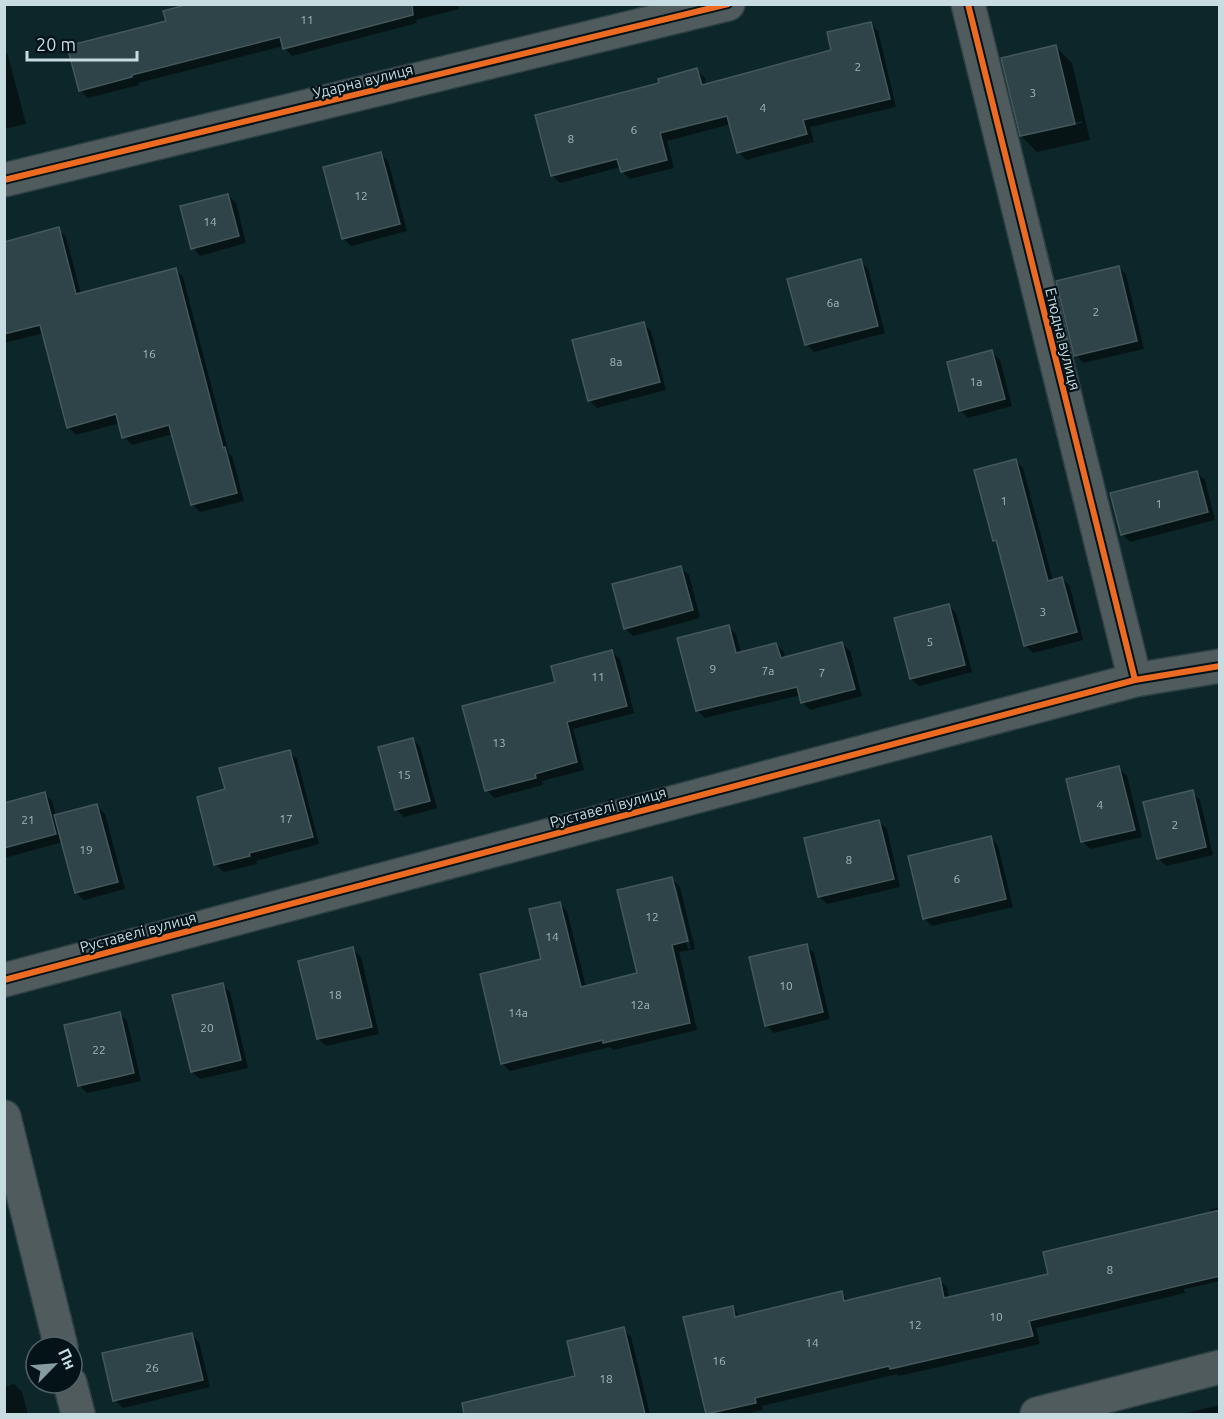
<svg xmlns="http://www.w3.org/2000/svg" width="1224" height="1419" viewBox="0 0 1224 1419" font-family="Ubuntu,sans-serif">
	<style>
		.shadow { fill: #0007; fill-rule: evenodd }
		.building { fill: #2f4448; stroke: #44585b; stroke-width: 1.5 }
		.lines { fill: none; stroke-linecap: round; stroke-linejoin: round }
		.minor-casing { stroke: #2d4145; stroke-width: 36 }
		.minor { stroke: #4f5b5d; stroke-width: 33 }
		.cycleway-casing { stroke: #041317; stroke-width: 10 }
		.cycleway { stroke: #ed6a23; stroke-width: 6 }
		.labels { text-anchor: middle; dominant-baseline: central; stroke-width: 4.5; stroke-linejoin: round; paint-order: stroke }
		.number-label { font-size: 12px; fill: #a0b6bb }
		.street-label { font-size: 15px; fill: #c6dce1; stroke: #041317 }
	</style>
	<rect width="100%" height="100%" fill="#0d262a"/>
	<!-- shadow -->
	<g class="shadow">
		<path d="M 233,4 L 458,4 L 459,9 L 416,20 L 417,23 L 292,56 L 283,46 L 138,83 L 139,85 L 88,98 L 80,90 Z"/>
		<path d="M 870,23 L 878,31 L 896,107 L 810,127 L 814,142 L 746,160 L 739,152 L 731,124 L 667,141 L 674,168 L 630,179 L 622,171 L 621,167 L 560,183 L 552,175 L 660,84 L 697,70 L 705,78 L 706,85 L 833,51 Z"/>
		<path d="M 1056,47 L 1072,63 L 1090,140 L 1037,152 L 1021,136 ZM 1082,121 L 1082,123 L 1031,135 L 1031,132 Z"/>
		<path d="M 4,51 L 8,55 L 26,124 L 4,129 Z"/>
		<path d="M 380,153 L 388,161 L 407,231 L 351,246 L 343,238 Z"/>
		<path d="M 228,195 L 236,203 L 246,243 L 200,256 L 193,248 Z"/>
		<path d="M 58,229 L 66,237 L 81,294 L 175,270 L 183,277 L 229,454 L 232,456 L 244,501 L 200,512 L 192,504 L 173,434 L 132,445 L 124,437 L 120,423 L 76,435 L 68,427 L 44,333 L 4,343 L 4,245 Z"/>
		<path d="M 860,261 L 868,269 L 885,333 L 814,352 L 806,344 Z"/>
		<path d="M 1119,267 L 1126,275 L 1144,349 L 1083,363 L 1076,355 Z"/>
		<path d="M 643,323 L 651,331 L 666,390 L 597,408 L 589,400 Z"/>
		<path d="M 992,352 L 1000,360 L 1012,406 L 968,418 L 961,410 Z"/>
		<path d="M 1015,460 L 1023,468 L 1053,581 L 1062,579 L 1070,586 L 1083,640 L 1033,653 L 1026,646 L 1000,546 L 994,540 Z"/>
		<path d="M 1197,473 L 1205,480 L 1215,520 L 1130,542 L 1122,534 Z"/>
		<path d="M 681,568 L 689,575 L 700,618 L 633,636 L 625,628 Z"/>
		<path d="M 948,605 L 956,613 L 972,672 L 919,686 L 911,679 Z"/>
		<path d="M 728,626 L 736,634 L 741,653 L 776,644 L 784,652 L 785,658 L 842,644 L 850,651 L 862,696 L 810,710 L 802,702 L 801,695 L 705,718 L 697,710 Z"/>
		<path d="M 612,652 L 620,659 L 634,713 L 573,729 L 584,770 L 542,781 L 543,785 L 494,798 L 487,790 Z"/>
		<path d="M 413,739 L 420,747 L 437,808 L 404,817 L 396,809 Z"/>
		<path d="M 289,752 L 297,759 L 319,844 L 256,861 L 257,864 L 224,872 L 216,865 L 199,798 L 227,790 Z"/>
		<path d="M 1119,768 L 1127,776 L 1142,837 L 1090,849 L 1083,842 L 1068,780 Z"/>
		<path d="M 1192,792 L 1200,800 L 1213,855 L 1166,866 L 1158,858 Z"/>
		<path d="M 45,794 L 52,801 L 56,816 L 97,806 L 105,814 L 125,889 L 84,900 L 76,893 L 63,842 L 4,858 L 4,804 Z"/>
		<path d="M 879,822 L 887,829 L 900,887 L 827,904 L 819,896 Z"/>
		<path d="M 991,838 L 998,846 L 1013,907 L 932,926 L 924,918 Z"/>
		<path d="M 672,879 L 680,887 L 695,949 L 679,952 L 697,1030 L 613,1050 L 610,1047 L 510,1071 L 502,1063 L 543,960 L 560,904 L 567,911 L 586,987 L 639,975 ZM 673,886 L 676,886 L 691,948 L 688,949 Z"/>
		<path d="M 806,945 L 814,953 L 830,1019 L 774,1033 L 766,1025 Z"/>
		<path d="M 353,949 L 361,957 L 379,1034 L 326,1046 L 318,1039 Z"/>
		<path d="M 222,985 L 230,992 L 248,1068 L 200,1079 L 192,1072 Z"/>
		<path d="M 119,1013 L 127,1021 L 141,1081 L 87,1093 L 79,1085 Z"/>
		<path d="M 1220,1207 L 1220,1281 L 1184,1289 L 1185,1293 L 1036,1328 L 1040,1344 L 899,1376 L 897,1374 L 762,1406 L 763,1410 L 744,1414 L 707,1414 L 732,1307 L 740,1317 L 841,1293 L 849,1301 L 939,1280 L 947,1287 L 949,1299 L 1050,1275 L 1211,1214 L 1210,1210 Z"/>
		<path d="M 623,1329 L 631,1337 L 650,1414 L 474,1414 L 471,1402 L 577,1377 Z"/>
		<path d="M 191,1334 L 199,1342 L 210,1387 L 123,1408 L 115,1400 Z"/>
		<path d="M 14,1384 L 22,1392 L 28,1414 L 4,1414 L 4,1387 Z"/>
		<path d="M 1220,1405 L 1220,1414 L 1182,1414 Z"/>
	</g>
	<!-- building -->
	<g class="building">
		<path d="M 189,4 L 412,4 L 413,15 L 283,49 L 280,37 L 132,75 L 132,77 L 79,91 L 67,46 L 166,21 L 163,11 Z"/>
		<path d="M 871,22 L 890,99 L 803,120 L 807,134 L 737,153 L 727,116 L 660,133 L 667,160 L 621,172 L 617,159 L 551,176 L 535,115 L 659,83 L 658,79 L 697,68 L 702,85 L 831,50 L 827,32 Z"/>
		<path d="M 1056,45 L 1075,124 L 1020,136 L 1001,58 Z"/>
		<path d="M 381,152 L 400,224 L 342,239 L 323,167 Z"/>
		<path d="M 228,194 L 239,236 L 191,249 L 180,206 Z"/>
		<path d="M 59,227 L 76,294 L 176,268 L 223,448 L 225,447 L 237,493 L 191,505 L 169,425 L 122,438 L 116,414 L 67,428 L 40,325 L 4,334 L 4,242 Z"/>
		<path d="M 861,259 L 878,326 L 805,345 L 787,279 Z"/>
		<path d="M 1119,266 L 1137,341 L 1074,356 L 1056,281 Z"/>
		<path d="M 644,322 L 660,382 L 588,401 L 572,340 Z"/>
		<path d="M 992,350 L 1005,399 L 959,411 L 947,362 Z"/>
		<path d="M 1016,459 L 1048,581 L 1062,577 L 1077,632 L 1024,646 L 996,540 L 993,541 L 974,470 Z"/>
		<path d="M 1197,471 L 1208,512 L 1121,535 L 1110,493 Z"/>
		<path d="M 681,566 L 693,610 L 624,629 L 612,584 Z"/>
		<path d="M 949,604 L 965,665 L 910,679 L 894,618 Z"/>
		<path d="M 729,625 L 736,653 L 776,643 L 781,658 L 842,642 L 855,689 L 801,703 L 797,687 L 696,711 L 677,638 Z"/>
		<path d="M 612,650 L 627,706 L 567,722 L 577,762 L 535,774 L 536,778 L 485,791 L 462,706 L 555,682 L 551,666 Z"/>
		<path d="M 413,738 L 430,801 L 395,810 L 378,747 Z"/>
		<path d="M 290,750 L 313,837 L 249,853 L 250,856 L 214,865 L 197,797 L 225,789 L 219,768 Z"/>
		<path d="M 1119,766 L 1135,830 L 1081,842 L 1066,779 Z"/>
		<path d="M 1193,790 L 1206,847 L 1157,859 L 1143,802 Z"/>
		<path d="M 45,792 L 56,834 L 4,848 L 4,803 Z"/>
		<path d="M 97,804 L 118,882 L 75,893 L 54,815 Z"/>
		<path d="M 879,820 L 894,879 L 818,897 L 804,838 Z"/>
		<path d="M 991,836 L 1006,899 L 923,919 L 908,856 Z"/>
		<path d="M 672,877 L 688,941 L 672,945 L 690,1023 L 603,1043 L 603,1040 L 501,1064 L 480,974 L 541,959 L 529,909 L 560,902 L 581,987 L 637,973 L 617,890 Z"/>
		<path d="M 807,944 L 823,1012 L 765,1026 L 749,957 Z"/>
		<path d="M 353,947 L 372,1027 L 317,1039 L 298,961 Z"/>
		<path d="M 223,983 L 241,1060 L 191,1072 L 172,995 Z"/>
		<path d="M 120,1012 L 134,1073 L 78,1086 L 64,1025 Z"/>
		<path d="M 1220,1210 L 1220,1276 L 1029,1321 L 1033,1336 L 890,1369 L 889,1366 L 755,1398 L 756,1403 L 706,1414 L 683,1317 L 733,1306 L 735,1317 L 842,1291 L 844,1301 L 940,1278 L 944,1298 L 1048,1274 L 1043,1252 Z"/>
		<path d="M 624,1327 L 645,1414 L 464,1414 L 462,1403 L 575,1376 L 567,1341 Z"/>
		<path d="M 192,1333 L 203,1380 L 113,1401 L 102,1353 Z"/>
	</g>
	<g class="lines">
		<!-- minor casing -->
		<g class="minor-casing">
			<g id="minor">
				<path d="M 968,4 L 1135,680"/>
				<path d="M 4,180 L 728,4"/>
				<path d="M 4,980 L 1135,680 L 1220,666"/>
				<path d="M 4,1117 L 61,1347"/>
				<path d="M 70,1383 L 78,1414"/>
				<path d="M 1037,1414 L 1220,1367"/>
			</g>
		</g>
		<!-- minor -->
		<use href="#minor" class="minor"/>
		<!-- cycleway casing -->
		<g class="cycleway-casing">
			<g id="cycleway">
				<path d="M 968,4 L 1135,680"/>
				<path d="M 4,180 L 728,4"/>
				<path d="M 4,980 L 1135,680 L 1220,666"/>
			</g>
		</g>
		<!-- cycleway -->
		<use href="#cycleway" class="cycleway"/>
	</g>
	<g class="labels">
		<!-- number labels -->
		<g class="number-label">
			<text x="307" y="19">11</text>
			<text x="858" y="66">2</text>
			<text x="1033" y="92">3</text>
			<text x="763" y="107">4</text>
			<text x="634" y="129">6</text>
			<text x="571" y="138">8</text>
			<text x="361" y="195">12</text>
			<text x="210" y="221">14</text>
			<text x="833" y="302">6а</text>
			<text x="1096" y="311">2</text>
			<text x="149" y="353">16</text>
			<text x="616" y="361">8а</text>
			<text x="976" y="381">1а</text>
			<text x="1004" y="500">1</text>
			<text x="1159" y="503">1</text>
			<text x="1043" y="611">3</text>
			<text x="930" y="641">5</text>
			<text x="713" y="668">9</text>
			<text x="768" y="670">7а</text>
			<text x="822" y="672">7</text>
			<text x="598" y="676">11</text>
			<text x="499" y="742">13</text>
			<text x="404" y="774">15</text>
			<text x="1100" y="804">4</text>
			<text x="286" y="818">17</text>
			<text x="28" y="819">21</text>
			<text x="1175" y="824">2</text>
			<text x="86" y="849">19</text>
			<text x="849" y="859">8</text>
			<text x="957" y="878">6</text>
			<text x="652" y="916">12</text>
			<text x="552" y="936">14</text>
			<text x="786" y="985">10</text>
			<text x="335" y="994">18</text>
			<text x="640" y="1004">12а</text>
			<text x="518" y="1012">14а</text>
			<text x="207" y="1027">20</text>
			<text x="99" y="1049">22</text>
			<text x="1110" y="1269">8</text>
			<text x="996" y="1316">10</text>
			<text x="915" y="1324">12</text>
			<text x="812" y="1342">14</text>
			<text x="719" y="1360">16</text>
			<text x="152" y="1367">26</text>
			<text x="606" y="1378">18</text>
		</g>
		<!-- street labels -->
		<g class="street-label">
			<text transform="translate(363 81) rotate(-14)">Ударна вулиця</text>
			<text transform="translate(1063 339) rotate(76)">Етюдна вулиця</text>
			<text transform="translate(608 807) rotate(-15)">Руставелі вулиця</text>
			<text transform="translate(138 932) rotate(-15)">Руставелі вулиця</text>
		</g>
	</g>
	<!-- border -->
	<rect width="1224" height="1419" fill="none" stroke="#c6dce1" stroke-width="12"/>
	<!-- north arrow -->
	<g transform="translate(54 1365) rotate(65)"><circle r="28" fill="#041317" stroke="#526368" stroke-width="1.5"/>
	<path d="M0-4.5L10 22L0 15L-10 22Z" fill="#859ca1"/>
	<text y="-9" font-size="16" font-weight="bold" text-anchor="middle" fill="#c6dce1">Пн</text>
	</g>
	<!-- scale -->
	<path d="M27 51v9h110v-9" fill="none" stroke="#c6dce1" stroke-width="3"/>
	<text x="36" y="51" font-size="18" fill="#c6dce1" stroke="#041317" stroke-width="4.5" paint-order="stroke">20 m</text>
</svg>
